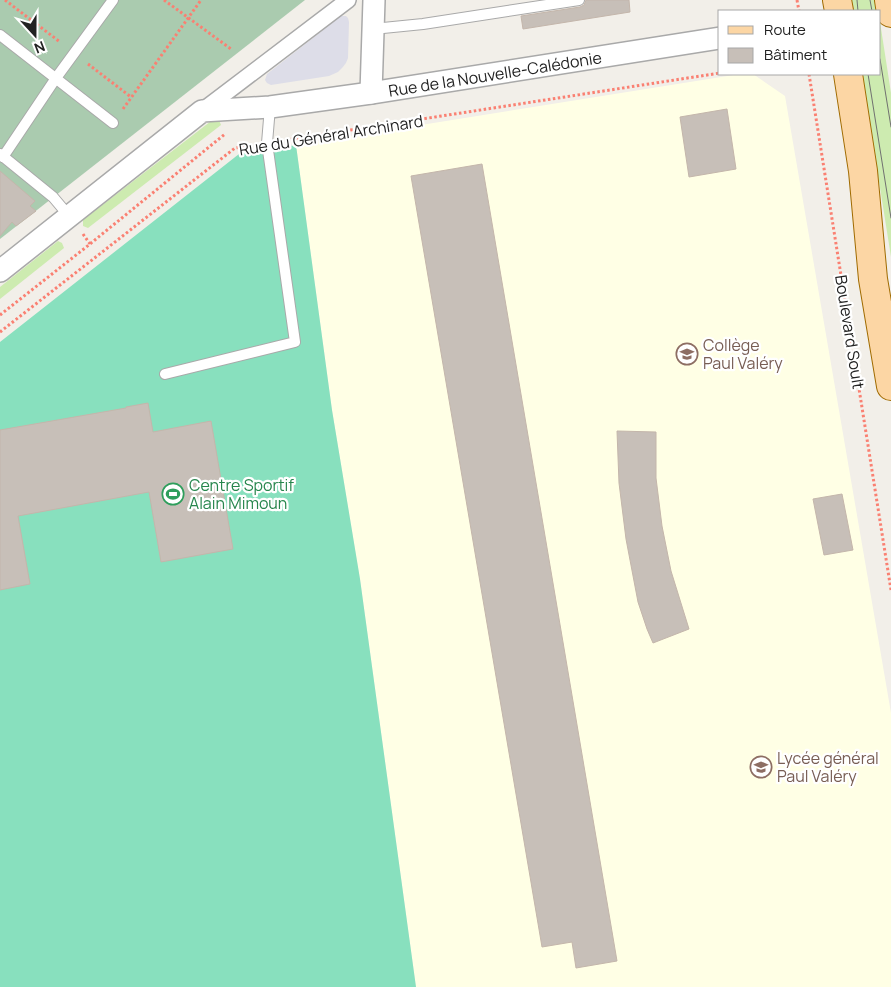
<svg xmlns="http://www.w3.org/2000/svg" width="891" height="987" viewBox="0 0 891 987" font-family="Manrope,sans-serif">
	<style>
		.education { fill: #ffffe5 }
		.grass { fill: #cdebb0 }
		.cemetery { fill: #aacbaf }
		.pitch { fill: #88e0be }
		.plaza { fill: #dddde8 }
		.building { fill: #c7bfb8; stroke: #c4b6ab }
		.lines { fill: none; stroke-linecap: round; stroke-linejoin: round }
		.service-casing { stroke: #a9a9a9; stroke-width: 12 }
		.pedestrian-casing { stroke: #a9a9a9; stroke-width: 18 }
		.minor-casing { stroke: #a9a9a9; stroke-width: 24 }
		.primary-casing { stroke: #a06b00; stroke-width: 30 }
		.path { stroke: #fa8072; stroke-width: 3; stroke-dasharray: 2.5 2.5; stroke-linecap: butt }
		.service { stroke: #fff; stroke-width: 10 }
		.pedestrian { stroke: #fff; stroke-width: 15 }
		.minor { stroke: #fff; stroke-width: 21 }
		.primary { stroke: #fcd6a4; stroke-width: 28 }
		.tram { stroke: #707070; stroke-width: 1 }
		.labels { text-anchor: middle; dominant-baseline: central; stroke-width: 4.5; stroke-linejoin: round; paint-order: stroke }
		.street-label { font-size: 16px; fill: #222; stroke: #fff }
		.education-label { font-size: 16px; fill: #785e54; stroke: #fff; text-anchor: start }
		.leisure-label { font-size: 16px; fill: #27864d; stroke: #fff; text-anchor: start }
	</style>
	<rect width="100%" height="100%" fill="#f2efe9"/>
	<!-- education -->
	<path class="education" d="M 740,74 L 753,74 L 785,96 L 891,713 L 891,987 L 416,987 L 360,579 L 332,410 L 296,145 Z"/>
	<!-- grass -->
	<g class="grass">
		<path d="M 850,0 L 876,0 L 878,11 L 852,11 Z"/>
		<path d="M 880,22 L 891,93 L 891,257 L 862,74 L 880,74 Z"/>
		<path d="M 215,118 L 219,120 L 221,125 L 88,228 L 83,226 L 83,220 Z"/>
		<path d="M 58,241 L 62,243 L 64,248 L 0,299 L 0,287 Z"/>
	</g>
	<!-- cemetery -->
	<path class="cemetery" d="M 0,0 L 305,0 L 0,239 Z"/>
	<!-- pitch -->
	<path class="pitch" d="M 296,145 L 332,410 L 360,579 L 416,987 L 0,987 L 0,342 L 239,154 Z"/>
	<!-- plaza -->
	<path class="plaza" d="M 341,16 L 346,16 L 348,18 L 349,22 L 348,58 L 346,63 L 342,68 L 338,72 L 329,76 L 271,85 L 267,83 L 265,80 L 267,74 Z"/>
	<!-- building -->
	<g class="building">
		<path d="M 586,0 L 629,0 L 630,12 L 523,29 L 521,16 L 580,7 L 584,5 Z"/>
		<path d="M 727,109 L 736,169 L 689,177 L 680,117 Z"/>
		<path d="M 482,164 L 617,961 L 576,968 L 572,942 L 542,947 L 411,176 Z"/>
		<path d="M 0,171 L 35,201 L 30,206 L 36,211 L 16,226 L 12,222 L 0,236 Z"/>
		<path d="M 148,403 L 153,432 L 211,421 L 233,549 L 161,562 L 149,492 L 18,516 L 30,584 L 0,590 L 0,430 L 126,408 L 126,407 Z"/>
		<path d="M 617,431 L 656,432 L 656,478 L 662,526 L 671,571 L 689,629 L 653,643 L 647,629 L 638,602 L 626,539 L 619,483 Z"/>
		<path d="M 842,494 L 853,550 L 824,555 L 813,499 Z"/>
	</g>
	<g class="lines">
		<!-- service casing -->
		<g class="service-casing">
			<g id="service">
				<path d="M 373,29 L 423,24 L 579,0"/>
				<path d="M 0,35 L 113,123"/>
				<path d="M 0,154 L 53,197 L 69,216"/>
				<path d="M 3,157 L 56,78 L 113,0"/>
				<path d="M 165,374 L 295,342 L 267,143 L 270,107"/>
			</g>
		</g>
		<!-- pedestrian casing -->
		<g class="pedestrian-casing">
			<path id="pedestrian" d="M 202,111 L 348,0"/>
		</g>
		<!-- minor casing -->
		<g class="minor-casing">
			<g id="minor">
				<path d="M 371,93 L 374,0"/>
				<path d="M 0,271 L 202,111 L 270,107 L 371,93 L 720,38"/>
			</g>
		</g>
		<!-- primary casing -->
		<g class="primary-casing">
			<g id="primary">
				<path d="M 837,0 L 839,11"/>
				<path d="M 889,0 L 891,13"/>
				<path d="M 848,74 L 863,171 L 873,279 L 891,386"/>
			</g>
		</g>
		<!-- path -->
		<g class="path">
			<path d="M 5,0 L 60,42"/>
			<path d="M 164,0 L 231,49"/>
			<path d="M 797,0 L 799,11"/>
			<path d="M 88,64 L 131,97"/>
			<path d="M 809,74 L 891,590"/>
			<path d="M 123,109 L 201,0"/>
			<path d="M 286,140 L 720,73"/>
			<path d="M 83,234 L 90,244"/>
			<path d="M 0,315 L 85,248 L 225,134"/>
			<path d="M 0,332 L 235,148 L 250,146"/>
		</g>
		<!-- service -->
		<use href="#service" class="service"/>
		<!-- pedestrian -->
		<use href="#pedestrian" class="pedestrian"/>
		<!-- minor -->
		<use href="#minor" class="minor"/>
		<!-- primary -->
		<use href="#primary" class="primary"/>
		<!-- tram -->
		<g class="tram">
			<path d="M 857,0 L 858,11"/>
			<path d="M 870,0 L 872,11"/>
			<path d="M 880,59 L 891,127"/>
			<path d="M 868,74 L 891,218"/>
		</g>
	</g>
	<!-- icons -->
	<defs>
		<g id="school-ring" transform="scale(1.125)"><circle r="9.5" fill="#fff" stroke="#8d6e63" stroke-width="1.5"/><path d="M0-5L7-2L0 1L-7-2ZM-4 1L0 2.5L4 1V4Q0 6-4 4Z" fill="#8d6e63"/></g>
		<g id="stadium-ring" transform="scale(1.125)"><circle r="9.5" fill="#fff" stroke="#2e9e5b" stroke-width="1.5"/><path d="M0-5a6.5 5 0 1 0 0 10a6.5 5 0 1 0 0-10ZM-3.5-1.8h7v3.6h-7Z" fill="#2e9e5b"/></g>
	</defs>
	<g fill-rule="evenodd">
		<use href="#school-ring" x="687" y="354"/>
		<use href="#stadium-ring" x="173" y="494"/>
		<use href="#school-ring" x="761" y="767"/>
	</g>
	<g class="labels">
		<!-- street labels -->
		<g class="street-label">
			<text transform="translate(495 74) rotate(-9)">Rue de la Nouvelle-Calédonie</text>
			<text transform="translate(331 135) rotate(-9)">Rue du Général Archinard</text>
			<text transform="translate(850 332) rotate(81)">Boulevard Soult</text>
		</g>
		<!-- education labels -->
		<g class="education-label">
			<text x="703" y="345">Collège<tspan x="703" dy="18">Paul Valéry</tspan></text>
			<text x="777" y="758">Lycée général<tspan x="777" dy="18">Paul Valéry</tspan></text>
		</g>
		<!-- leisure labels -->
		<g class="leisure-label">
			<text x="189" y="485">Centre Sportif<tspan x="189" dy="18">Alain Mimoun</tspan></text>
		</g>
	</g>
	<!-- legend -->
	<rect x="718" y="10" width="162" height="65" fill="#ffffff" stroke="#a7a7a7"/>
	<rect x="728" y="26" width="25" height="8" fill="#fcd6a4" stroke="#a7a7a7"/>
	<text x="764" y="35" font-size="15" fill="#222222">Route</text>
	<rect x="728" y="48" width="25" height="15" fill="#c7bfb8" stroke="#a7a7a7"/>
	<text x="764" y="60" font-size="15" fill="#222222">Bâtiment</text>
	<!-- north arrow -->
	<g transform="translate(35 35) rotate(159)" stroke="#ffffff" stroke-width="4" paint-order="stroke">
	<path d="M0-4L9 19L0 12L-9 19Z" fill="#222222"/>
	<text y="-8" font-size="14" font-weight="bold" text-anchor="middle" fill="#222222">N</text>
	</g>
</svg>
